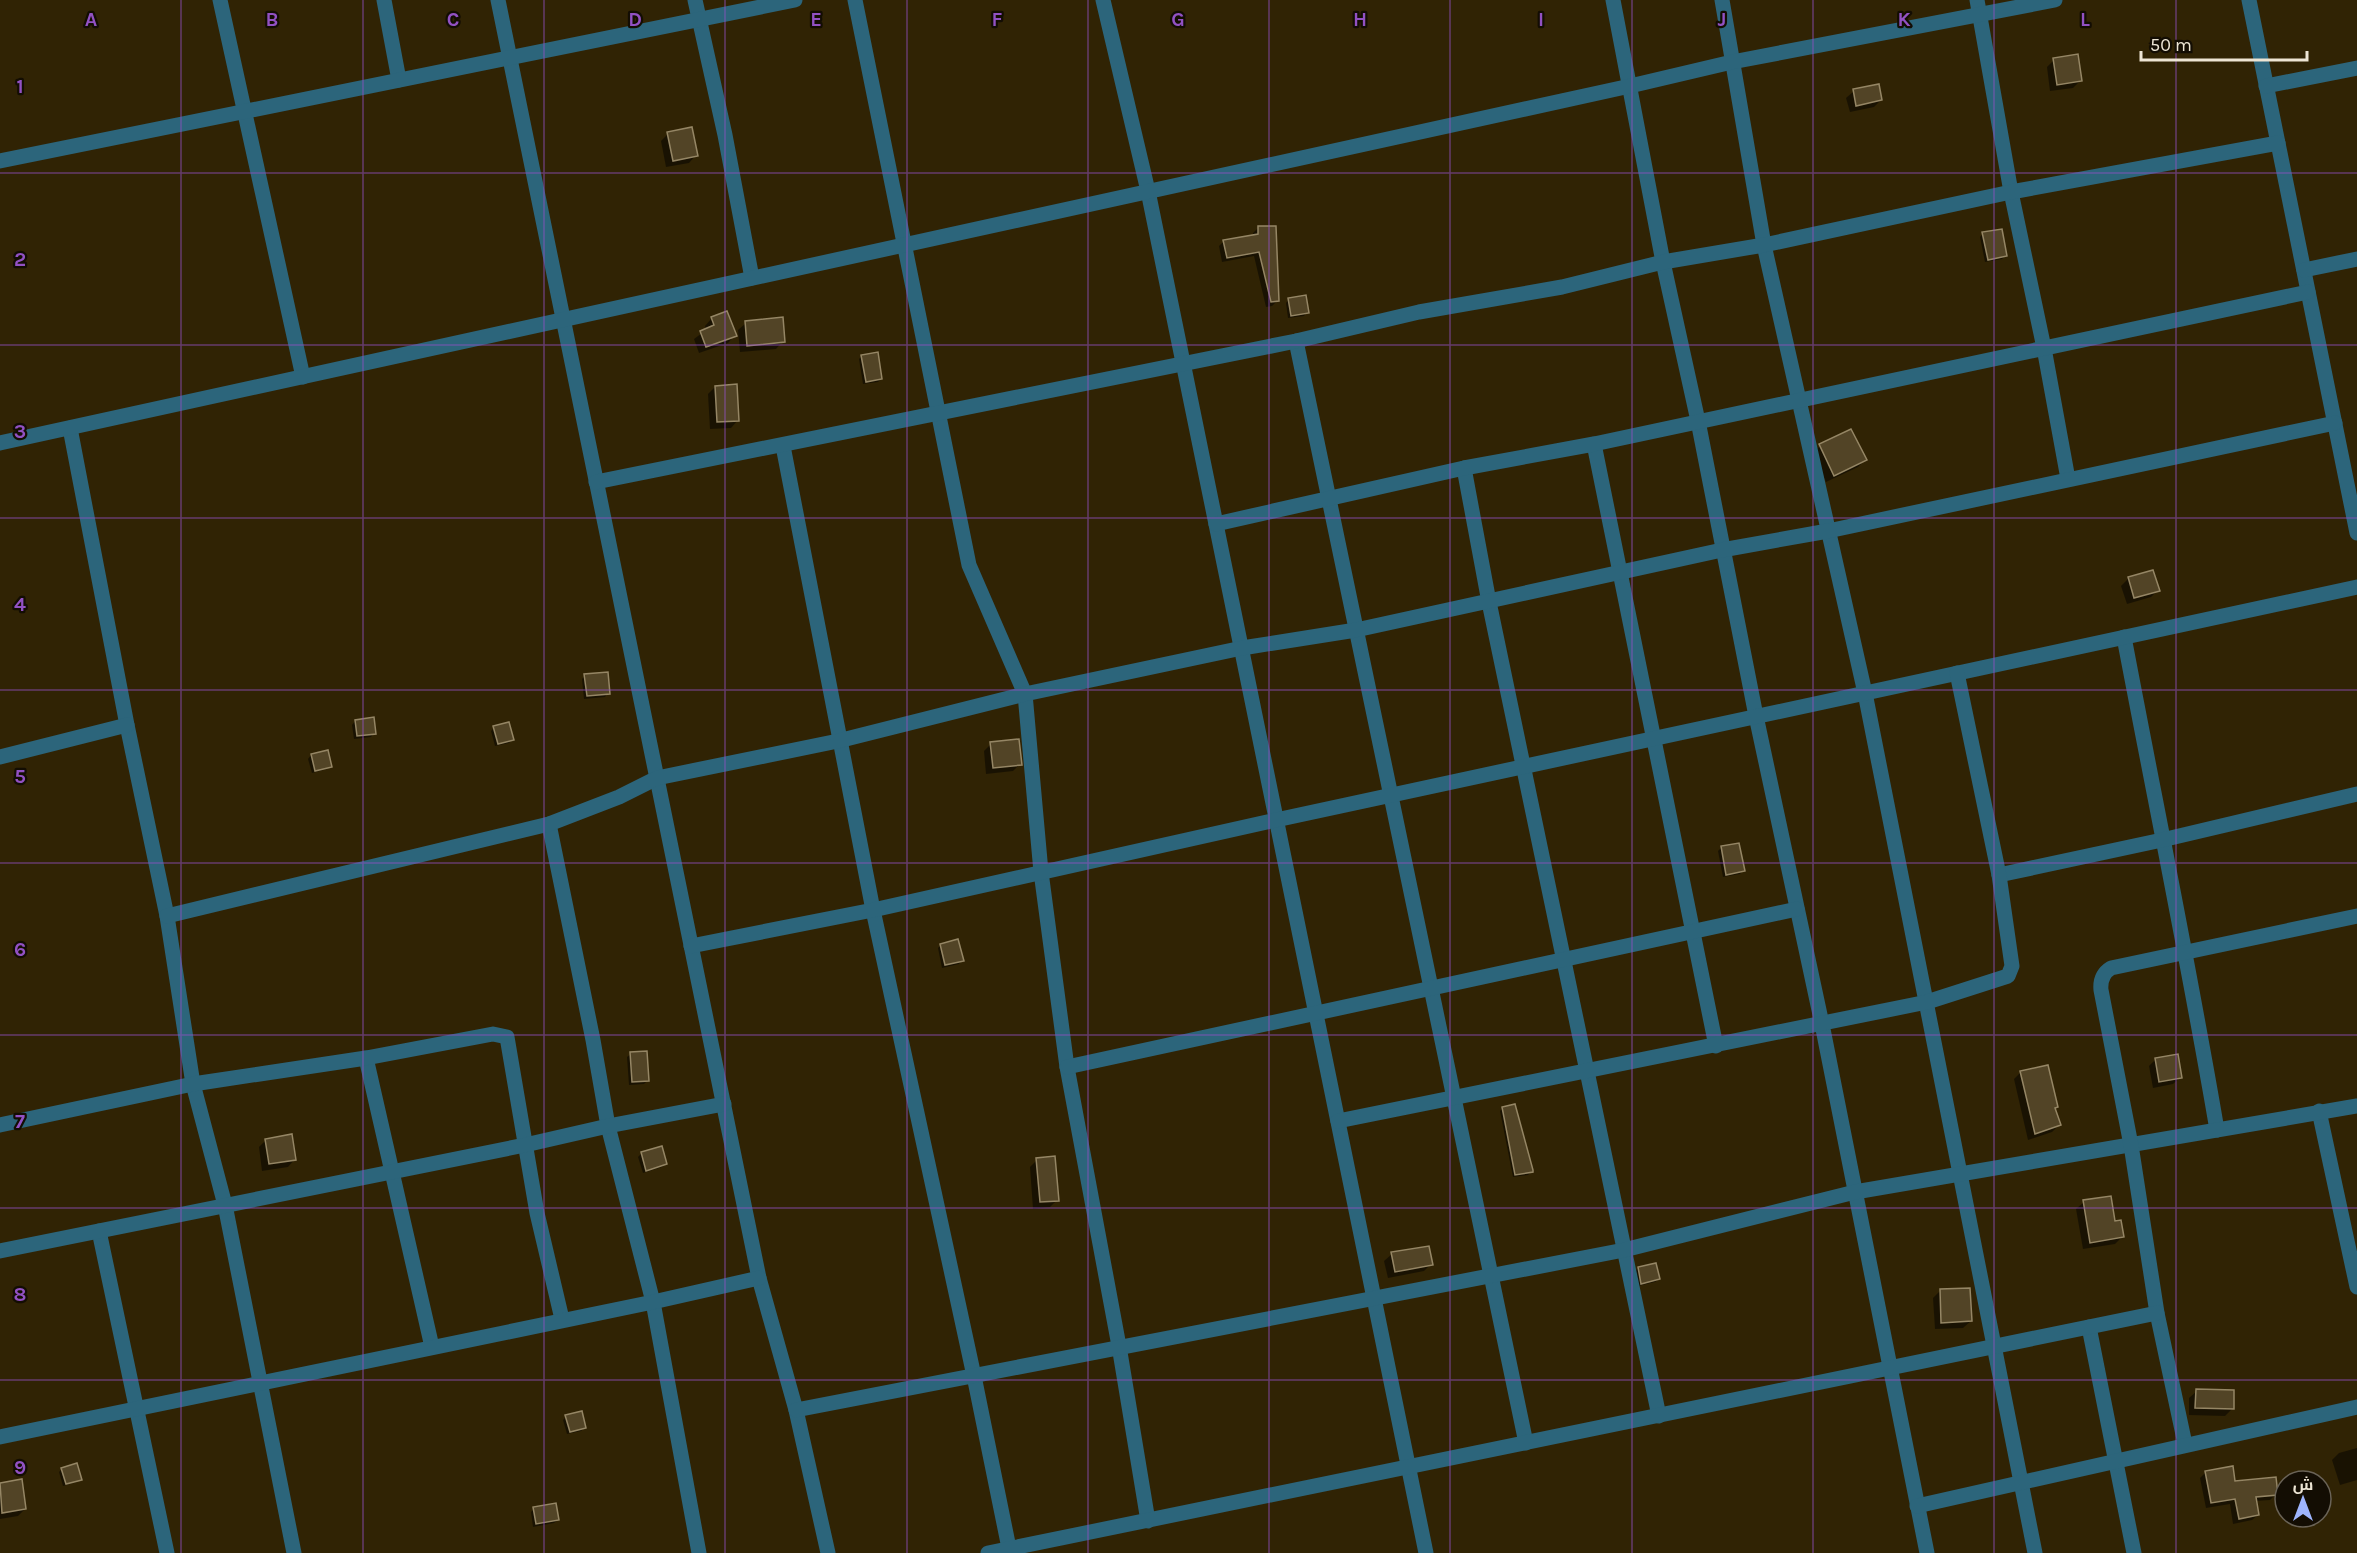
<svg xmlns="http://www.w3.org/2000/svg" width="2357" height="1553" viewBox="0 0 2357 1553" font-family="Karla,Cairo,sans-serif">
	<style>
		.shadow { fill: #0007 }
		.building { fill: #524426; stroke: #958665; stroke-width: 1.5 }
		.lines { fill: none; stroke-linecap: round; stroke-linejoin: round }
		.minor { stroke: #2c657b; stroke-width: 15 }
		.grid { fill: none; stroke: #9251c3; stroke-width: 1.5; stroke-opacity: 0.55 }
		.grid-label { font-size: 20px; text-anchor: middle; font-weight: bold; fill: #9251c3; stroke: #130d03; stroke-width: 4.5; stroke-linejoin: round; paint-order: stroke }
	</style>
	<rect width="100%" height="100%" fill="#302304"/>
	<!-- shadow -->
	<g class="shadow">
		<path d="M 2054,60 L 2081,80 L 2073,88 L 2050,91 L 2047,67 Z"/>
		<path d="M 1854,91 L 1881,100 L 1874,107 L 1850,112 L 1846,98 Z"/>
		<path d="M 668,134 L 696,155 L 689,163 L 666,167 L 661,141 Z"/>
		<path d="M 1258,228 L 1277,301 L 1272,306 L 1266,307 L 1254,256 L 1222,262 L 1219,246 L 1224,241 L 1253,236 L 1253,233 Z"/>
		<path d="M 1983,234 L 2005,256 L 2002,259 L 1985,262 L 1980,237 Z"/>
		<path d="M 1289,299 L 1307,312 L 1304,316 L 1288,318 L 1286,303 Z"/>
		<path d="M 712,318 L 735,335 L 728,343 L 699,353 L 694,339 L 706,330 L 705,326 Z"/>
		<path d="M 746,323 L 783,341 L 776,349 L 740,352 L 738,330 Z"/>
		<path d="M 862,356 L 881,379 L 878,382 L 863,384 L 859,359 Z"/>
		<path d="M 715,387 L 738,420 L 731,428 L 710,429 L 708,394 Z"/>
		<path d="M 1820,446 L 1865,460 L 1858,467 L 1826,482 L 1813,453 Z"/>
		<path d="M 2129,578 L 2158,590 L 2151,597 L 2127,604 L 2121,586 Z"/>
		<path d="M 585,676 L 608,693 L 605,697 L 584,699 L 582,679 Z"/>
		<path d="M 355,721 L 374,733 L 371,737 L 354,739 L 352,725 Z"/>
		<path d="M 494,728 L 512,739 L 509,743 L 495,746 L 491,731 Z"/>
		<path d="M 991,744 L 1020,764 L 1013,771 L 986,774 L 984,751 Z"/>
		<path d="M 311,755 L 330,766 L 327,769 L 312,773 L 308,759 Z"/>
		<path d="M 1721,848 L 1743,870 L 1740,874 L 1723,877 L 1718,851 Z"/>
		<path d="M 941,945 L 962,960 L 959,964 L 942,968 L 938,948 Z"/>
		<path d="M 631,1054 L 648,1080 L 644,1084 L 629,1085 L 627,1057 Z"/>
		<path d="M 2156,1059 L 2181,1077 L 2173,1084 L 2153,1088 L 2149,1066 Z"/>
		<path d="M 2021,1072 L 2057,1107 L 2054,1110 L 2059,1125 L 2052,1132 L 2028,1140 L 2014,1079 Z"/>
		<path d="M 1503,1108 L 1531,1172 L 1528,1175 L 1513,1177 L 1500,1111 Z"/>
		<path d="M 266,1140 L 295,1159 L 288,1167 L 262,1171 L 259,1147 Z"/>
		<path d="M 641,1154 L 666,1164 L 662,1167 L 643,1173 L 638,1157 Z"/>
		<path d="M 1037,1160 L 1057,1200 L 1050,1207 L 1033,1209 L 1030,1167 Z"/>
		<path d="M 2084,1202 L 2114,1222 L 2122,1237 L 2115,1244 L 2083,1249 L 2076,1209 Z"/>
		<path d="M 1392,1254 L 1431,1264 L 1424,1271 L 1388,1278 L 1384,1261 Z"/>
		<path d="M 1639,1268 L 1659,1279 L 1655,1282 L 1638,1286 L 1635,1271 Z"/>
		<path d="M 1941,1290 L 1971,1321 L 1963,1328 L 1935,1329 L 1933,1298 Z"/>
		<path d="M 2197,1391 L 2232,1409 L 2225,1416 L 2189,1415 L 2189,1398 Z"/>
		<path d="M 566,1417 L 584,1428 L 581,1431 L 567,1434 L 563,1420 Z"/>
		<path d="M 2357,1448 L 2357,1480 L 2340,1485 L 2332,1460 L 2339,1453 Z"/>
		<path d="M 62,1469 L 80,1479 L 77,1482 L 63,1486 L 59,1472 Z"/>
		<path d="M 2206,1472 L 2234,1483 L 2276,1494 L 2270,1500 L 2255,1501 L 2258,1515 L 2252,1520 L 2233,1524 L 2230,1504 L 2206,1508 L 2200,1478 Z"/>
		<path d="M 21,1481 L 25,1509 L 18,1516 L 0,1519 L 0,1484 Z"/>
		<path d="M 534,1509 L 558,1520 L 554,1523 L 533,1527 L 531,1512 Z"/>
	</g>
	<!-- building -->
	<g class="building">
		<path d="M 2078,54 L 2082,81 L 2057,85 L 2053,58 Z"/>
		<path d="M 1879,84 L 1882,100 L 1856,106 L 1853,89 Z"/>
		<path d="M 692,127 L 698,156 L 673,161 L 667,132 Z"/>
		<path d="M 1258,226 L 1276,226 L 1279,301 L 1271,302 L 1259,252 L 1227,258 L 1223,240 L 1258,234 Z"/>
		<path d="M 2002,229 L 2007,256 L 1988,260 L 1982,232 Z"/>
		<path d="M 1306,295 L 1309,313 L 1291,316 L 1288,298 Z"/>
		<path d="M 727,311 L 737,336 L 706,347 L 700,331 L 714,325 L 711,317 Z"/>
		<path d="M 783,317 L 785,342 L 747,346 L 745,321 Z"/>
		<path d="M 878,352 L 882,379 L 866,382 L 861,355 Z"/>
		<path d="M 737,384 L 739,421 L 717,422 L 715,386 Z"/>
		<path d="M 1851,429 L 1867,460 L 1834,476 L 1819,444 Z"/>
		<path d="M 2153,570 L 2160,591 L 2134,598 L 2128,577 Z"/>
		<path d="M 608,672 L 610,694 L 587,696 L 584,674 Z"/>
		<path d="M 374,717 L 376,734 L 357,736 L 355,720 Z"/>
		<path d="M 509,722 L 514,740 L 498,744 L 493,726 Z"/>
		<path d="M 1019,739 L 1022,765 L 993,768 L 990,742 Z"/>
		<path d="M 328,750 L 332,767 L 315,771 L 311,754 Z"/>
		<path d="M 1739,843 L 1745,871 L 1726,875 L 1721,846 Z"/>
		<path d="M 958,939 L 964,961 L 945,965 L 940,944 Z"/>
		<path d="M 647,1051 L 649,1081 L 632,1082 L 630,1052 Z"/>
		<path d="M 2178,1054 L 2182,1078 L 2159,1082 L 2155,1058 Z"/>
		<path d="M 2048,1065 L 2058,1107 L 2055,1108 L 2061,1125 L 2035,1134 L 2020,1071 Z"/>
		<path d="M 1515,1104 L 1533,1170 L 1533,1172 L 1515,1175 L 1502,1107 Z"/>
		<path d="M 292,1134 L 296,1160 L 269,1164 L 265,1139 Z"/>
		<path d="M 662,1146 L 667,1164 L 646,1171 L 641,1152 Z"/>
		<path d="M 1055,1156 L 1059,1201 L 1040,1202 L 1036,1158 Z"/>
		<path d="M 2111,1196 L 2115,1221 L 2121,1220 L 2124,1237 L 2090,1243 L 2083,1200 Z"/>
		<path d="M 1429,1246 L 1433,1265 L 1395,1272 L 1391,1252 Z"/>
		<path d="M 1656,1263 L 1660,1279 L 1641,1284 L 1638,1267 Z"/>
		<path d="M 1970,1288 L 1972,1321 L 1941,1323 L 1940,1289 Z"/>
		<path d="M 2196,1389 L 2234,1390 L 2234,1409 L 2195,1408 Z"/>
		<path d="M 582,1411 L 586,1428 L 570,1432 L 565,1415 Z"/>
		<path d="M 77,1463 L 82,1480 L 66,1484 L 61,1468 Z"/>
		<path d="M 2233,1466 L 2235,1481 L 2276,1477 L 2278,1495 L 2256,1497 L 2259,1515 L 2239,1519 L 2235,1499 L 2211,1503 L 2205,1471 Z"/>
		<path d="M 22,1479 L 26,1509 L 2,1513 L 0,1483 Z"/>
		<path d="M 556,1503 L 559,1520 L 536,1524 L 533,1507 Z"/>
	</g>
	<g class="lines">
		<!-- minor -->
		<g class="minor">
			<path d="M 220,0 L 303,377"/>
			<path d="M 384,0 L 399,80"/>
			<path d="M 498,0 L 759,1278 L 796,1410 L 828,1553"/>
			<path d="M 695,0 L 725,135 L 752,278"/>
			<path d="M 855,0 L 969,565 L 1025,694 L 1041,872 L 1067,1067 L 1119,1346 L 1148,1521"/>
			<path d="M 1103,0 L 1148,191 L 1426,1553"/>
			<path d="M 1613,0 L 1663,262 L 1698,421 L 1756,716 L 1822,1024 L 1927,1553"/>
			<path d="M 1722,0 L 1764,245 L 1865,693 L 2035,1553"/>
			<path d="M 1977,0 L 2011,192 L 2044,348 L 2068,479"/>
			<path d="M 2249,0 L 2357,533"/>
			<path d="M 2266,86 L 2357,68"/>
			<path d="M 0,161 L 795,0"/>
			<path d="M 2304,270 L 2357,259"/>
			<path d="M 1296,341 L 1526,1443"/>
			<path d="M 70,428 L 127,725 L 167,916 L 193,1084 L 225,1205 L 294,1553"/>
			<path d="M 0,443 L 1630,86 L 1732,62 L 2055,0"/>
			<path d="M 1594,444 L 1716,1046"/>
			<path d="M 783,446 L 873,910 L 974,1376 L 1010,1553"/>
			<path d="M 1464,468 L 1489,602 L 1659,1416"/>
			<path d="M 596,482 L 1296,341 L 1419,312 L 1562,287 L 1663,262 L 1764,245 L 2011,192 L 2278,143"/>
			<path d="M 1216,524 L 1464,468 L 1594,444 L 2308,292"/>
			<path d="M 2124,637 C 2155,801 2189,965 2217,1130"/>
			<path d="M 0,757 L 127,725"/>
			<path d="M 549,824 L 593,1040 L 608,1126 L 653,1302 L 699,1553"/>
			<path d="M 1999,875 L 2162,840 L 2357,794"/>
			<path d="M 167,916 L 549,824 L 619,797 L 657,778 L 838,741 L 1025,694 L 1242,648 L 1356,630 L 1722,550 L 1828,531 L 2335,423"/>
			<path d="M 691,946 L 873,910 L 1276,820 L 2357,587"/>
			<path d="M 366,1058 L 432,1347"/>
			<path d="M 1067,1067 L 1797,909"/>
			<path d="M 2319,1111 L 2357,1287"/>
			<path d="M 1338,1121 L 1927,1002 L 2008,976 L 2012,966 L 1999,875 L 1957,673"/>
			<path d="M 0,1125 L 193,1084 L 366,1058 L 493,1034 L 507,1037 L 537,1213 L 562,1319"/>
			<path d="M 99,1231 L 167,1553"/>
			<path d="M 0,1251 L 525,1145 L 608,1126 L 724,1104"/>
			<path d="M 2089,1327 L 2134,1553"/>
			<path d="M 796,1410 L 1624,1250 L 1855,1192 L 2357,1106"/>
			<path d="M 0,1437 L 653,1302 L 759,1278"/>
			<path d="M 2185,1444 L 2157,1313 L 2131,1145 L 2101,990 C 2100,980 2103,973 2111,968 L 2357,916"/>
			<path d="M 1917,1506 L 2357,1407"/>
			<path d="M 988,1553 L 2157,1313"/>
		</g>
	</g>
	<!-- grid -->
	<path class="grid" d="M 181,0 L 181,1553M 363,0 L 363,1553M 544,0 L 544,1553M 725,0 L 725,1553M 907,0 L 907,1553M 1088,0 L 1088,1553M 1269,0 L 1269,1553M 1450,0 L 1450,1553M 1632,0 L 1632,1553M 1813,0 L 1813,1553M 1994,0 L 1994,1553M 2176,0 L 2176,1553M 0,173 L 2357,173M 0,345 L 2357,345M 0,518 L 2357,518M 0,690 L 2357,690M 0,863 L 2357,863M 0,1035 L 2357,1035M 0,1208 L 2357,1208M 0,1380 L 2357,1380"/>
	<g class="grid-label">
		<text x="91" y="26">A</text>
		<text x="272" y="26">B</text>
		<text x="453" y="26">C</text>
		<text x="635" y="26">D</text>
		<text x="816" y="26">E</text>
		<text x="997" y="26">F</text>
		<text x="1178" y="26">G</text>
		<text x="1360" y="26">H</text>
		<text x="1541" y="26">I</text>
		<text x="1722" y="26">J</text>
		<text x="1904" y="26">K</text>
		<text x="2085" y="26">L</text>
		<text x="20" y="93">1</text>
		<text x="20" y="266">2</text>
		<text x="20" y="438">3</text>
		<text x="20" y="611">4</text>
		<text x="20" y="783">5</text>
		<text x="20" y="956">6</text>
		<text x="20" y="1128">7</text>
		<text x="20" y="1301">8</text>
		<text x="20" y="1474">9</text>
	</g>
	<!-- north arrow -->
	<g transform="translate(2303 1499)"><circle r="28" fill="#130d03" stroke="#6a6357" stroke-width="1.5"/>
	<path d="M0-4.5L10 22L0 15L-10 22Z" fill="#9eb4fd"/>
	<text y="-9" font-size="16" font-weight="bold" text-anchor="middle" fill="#ede5d4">ش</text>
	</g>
	<!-- scale -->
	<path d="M2141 51v9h166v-9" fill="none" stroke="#ede5d4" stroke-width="3"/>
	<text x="2150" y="51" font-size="18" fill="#ede5d4" stroke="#130d03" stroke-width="4.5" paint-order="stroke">50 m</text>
</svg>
